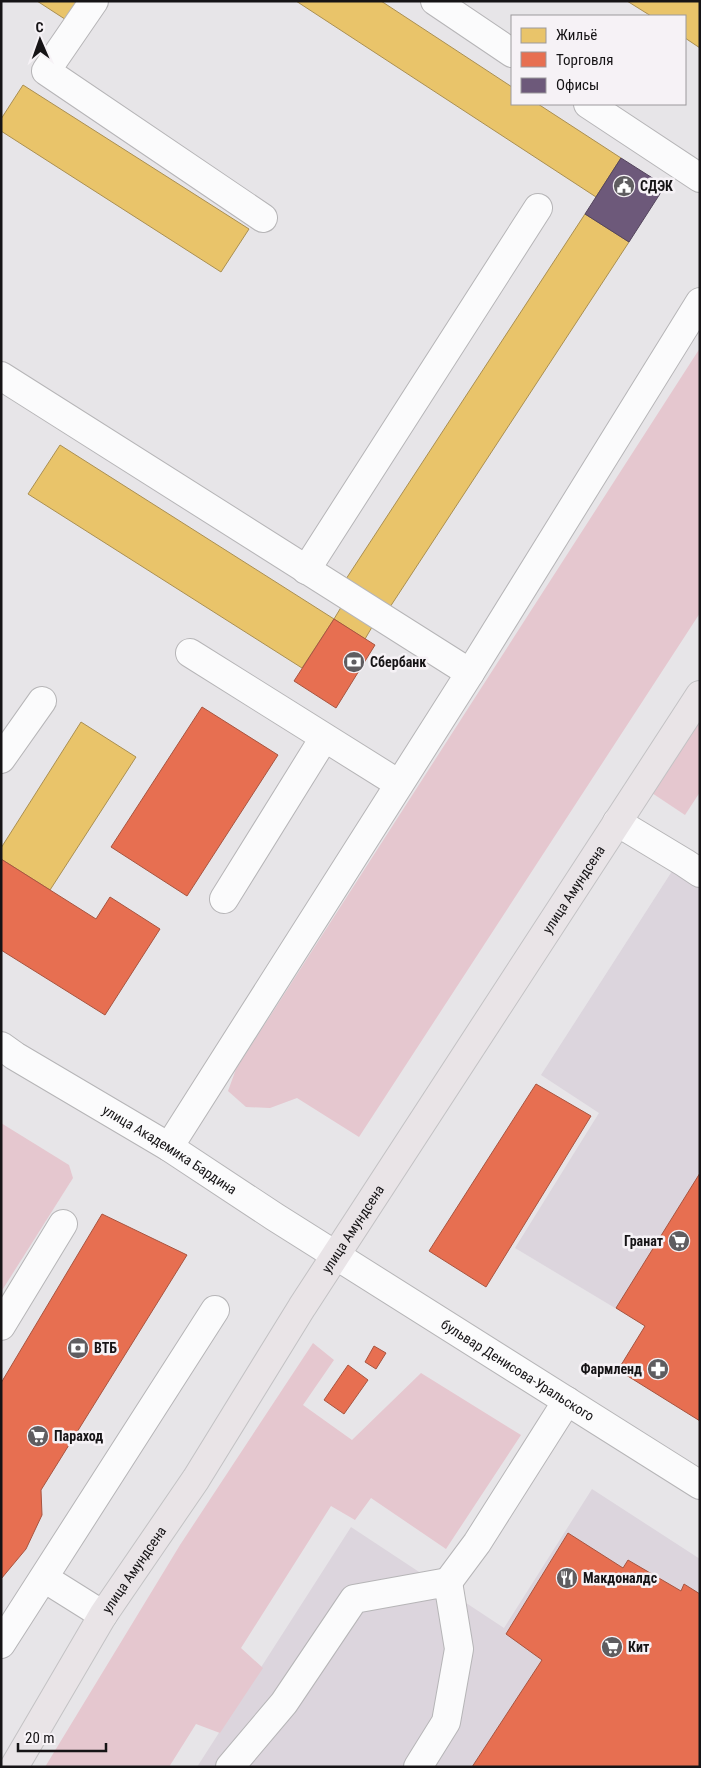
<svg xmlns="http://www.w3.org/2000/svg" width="701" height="1768" viewBox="0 0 701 1768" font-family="'Roboto Condensed',sans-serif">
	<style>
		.built { fill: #dcd5dd }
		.green { fill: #e5c7cf }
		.homes { fill: #e9c46a; stroke: #aa8f51 }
		.shops { fill: #e76f51; stroke: #a8543f }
		.offices { fill: #6d597a; stroke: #53445c }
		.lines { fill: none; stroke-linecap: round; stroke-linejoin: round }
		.minor-casing { stroke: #b6b5b7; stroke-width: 30 }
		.major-casing { stroke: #c3c2c4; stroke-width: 30 }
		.minor { stroke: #fbfbfc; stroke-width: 28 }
		.major { stroke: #e9e4e7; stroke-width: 28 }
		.labels { text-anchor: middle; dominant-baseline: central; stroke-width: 5; stroke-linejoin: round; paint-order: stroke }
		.poi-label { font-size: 14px; font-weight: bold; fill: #161416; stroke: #f6f2f6; text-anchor: start }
		.street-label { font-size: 14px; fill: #161416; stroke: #f6f2f6 }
	</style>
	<rect width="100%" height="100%" fill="#e7e5e8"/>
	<!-- built -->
	<g class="built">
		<path d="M 685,851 L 700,860 L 700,1421 L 618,1370 L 645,1326 L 515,1248 L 599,1113 L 541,1075 Z"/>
		<path d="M 592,1489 L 700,1559 L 700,1767 L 197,1767 L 351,1527 L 504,1628 Z"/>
	</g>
	<!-- green -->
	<g class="green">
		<path d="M 700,348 L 700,613 L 359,1137 L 297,1098 L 270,1108 L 246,1107 L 228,1091 L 236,1069 Z"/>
		<path d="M 700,712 L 700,792 L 685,815 L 649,791 Z"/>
		<path d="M 1,1123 L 69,1165 L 73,1178 L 1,1292 Z"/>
		<path d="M 313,1343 L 334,1360 L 303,1405 L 352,1440 L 421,1373 L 521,1435 L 446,1549 L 371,1498 L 355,1520 L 331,1506 L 241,1648 L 263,1668 L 220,1733 L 196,1724 L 169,1767 L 45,1767 L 180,1545 Z"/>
	</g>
	<!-- homes -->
	<g class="homes">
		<path d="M 37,1 L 89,1 L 74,25 Z"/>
		<path d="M 296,1 L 381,1 L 512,87 L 512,104 L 538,104 L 621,158 L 596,197 Z"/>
		<path d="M 627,1 L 700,1 L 700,48 L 685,38 L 685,16 L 651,16 Z"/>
		<path d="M 23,85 L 249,229 L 221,272 L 1,131 L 1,119 Z"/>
		<path d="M 585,214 L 629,242 L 390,607 L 346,579 Z"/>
		<path d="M 60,445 L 334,619 L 302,668 L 28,494 Z"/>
		<path d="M 355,584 L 385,605 L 365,639 L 334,619 Z"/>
		<path d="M 81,722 L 136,757 L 50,890 L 1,859 L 1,848 Z"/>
	</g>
	<!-- shops -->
	<g class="shops">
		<path d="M 334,619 L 375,645 L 336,708 L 294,681 Z"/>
		<path d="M 202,707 L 278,755 L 187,896 L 111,847 Z"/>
		<path d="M 1,859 L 96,919 L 110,897 L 160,929 L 105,1015 L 1,950 Z"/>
		<path d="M 536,1084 L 591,1116 L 486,1287 L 429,1251 Z"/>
		<path d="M 700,1173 L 700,1421 L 618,1370 L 645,1326 L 616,1308 Z"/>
		<path d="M 102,1214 L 187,1255 L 41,1490 L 42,1515 L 26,1549 L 1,1579 L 1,1383 Z"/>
		<path d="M 374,1346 L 386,1353 L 376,1369 L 365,1362 Z"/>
		<path d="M 348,1365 L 368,1380 L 344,1414 L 324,1400 Z"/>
		<path d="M 568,1533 L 623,1568 L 628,1560 L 681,1591 L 684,1584 L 700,1594 L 700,1767 L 472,1767 L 542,1660 L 506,1634 Z"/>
	</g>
	<!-- offices -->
	<path class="offices" d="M 621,158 L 665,186 L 629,242 L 585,214 Z"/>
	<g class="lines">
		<!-- minor casing -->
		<g class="minor-casing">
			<g id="minor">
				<path d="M 94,1 L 46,71 L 263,218"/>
				<path d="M 435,1 L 512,53"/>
				<path d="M 588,104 L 700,178"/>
				<path d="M 1,376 L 470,673"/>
				<path d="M 306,570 L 538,208"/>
				<path d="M 190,653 L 399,784"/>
				<path d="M 1,759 L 42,701"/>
				<path d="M 617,822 L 685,863 L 700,873"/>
				<path d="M 224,899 L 324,738"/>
				<path id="s1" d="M 1,1046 L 15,1056 L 169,1147 L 275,1217 L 700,1485"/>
				<path d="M 169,1147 L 470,673 L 700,302"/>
				<path d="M 1,1326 L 63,1224"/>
				<path d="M 44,1578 L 103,1615"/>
				<path d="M 448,1582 L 477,1543 L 567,1401"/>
				<path d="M 1,1644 L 215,1310"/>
				<path d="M 230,1767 L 284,1703 L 354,1599 L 448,1582 L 459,1649 L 446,1722 L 418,1767"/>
			</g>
		</g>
		<!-- major casing -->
		<g class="major-casing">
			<g id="major">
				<path id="s2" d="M 14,1767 L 103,1615 L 196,1479 L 302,1307 L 700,695"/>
			</g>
		</g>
		<!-- minor -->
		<use href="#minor" class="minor"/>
		<!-- major -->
		<use href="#major" class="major"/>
	</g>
	<!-- icons -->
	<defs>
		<g id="civic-disc" transform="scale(1.125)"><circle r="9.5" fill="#5f5d60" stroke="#f6f2f6"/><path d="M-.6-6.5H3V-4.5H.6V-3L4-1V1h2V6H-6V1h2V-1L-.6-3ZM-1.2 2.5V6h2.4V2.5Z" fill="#fff"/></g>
		<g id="bank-disc" transform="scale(1.125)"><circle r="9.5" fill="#5f5d60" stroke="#f6f2f6"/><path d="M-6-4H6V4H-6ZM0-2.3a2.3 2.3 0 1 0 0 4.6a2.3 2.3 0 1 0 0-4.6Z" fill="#fff"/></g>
		<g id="supermarket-disc" transform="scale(1.125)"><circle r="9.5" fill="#5f5d60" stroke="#f6f2f6"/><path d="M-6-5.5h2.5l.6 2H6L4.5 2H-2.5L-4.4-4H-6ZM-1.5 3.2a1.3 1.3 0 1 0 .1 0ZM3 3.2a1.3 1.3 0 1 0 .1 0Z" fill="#fff"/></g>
		<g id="pharmacy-disc" transform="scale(1.125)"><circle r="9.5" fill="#5f5d60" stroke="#f6f2f6"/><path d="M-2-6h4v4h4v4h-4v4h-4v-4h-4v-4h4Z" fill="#fff"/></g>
		<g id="restaurant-disc" transform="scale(1.125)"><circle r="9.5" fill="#5f5d60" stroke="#f6f2f6"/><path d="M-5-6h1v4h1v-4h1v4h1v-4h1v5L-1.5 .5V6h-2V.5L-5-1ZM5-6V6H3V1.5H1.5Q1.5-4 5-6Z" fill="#fff"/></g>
	</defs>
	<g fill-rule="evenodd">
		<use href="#civic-disc" x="624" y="186"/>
		<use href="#bank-disc" x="354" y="662"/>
		<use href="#supermarket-disc" x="679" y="1241"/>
		<use href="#bank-disc" x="78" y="1348"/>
		<use href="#pharmacy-disc" x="658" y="1369"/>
		<use href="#supermarket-disc" x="38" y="1436"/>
		<use href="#restaurant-disc" x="567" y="1578"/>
		<use href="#supermarket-disc" x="612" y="1647"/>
	</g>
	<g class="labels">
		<!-- poi labels -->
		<g class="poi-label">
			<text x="640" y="186">СДЭК</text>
			<text x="370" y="662">Сбербанк</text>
			<text x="663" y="1241" text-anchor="end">Гранат</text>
			<text x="94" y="1348">ВТБ</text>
			<text x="642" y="1369" text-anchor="end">Фармленд</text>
			<text x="54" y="1436">Параход</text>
			<text x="583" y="1578">Макдоналдс</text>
			<text x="628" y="1647">Кит</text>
		</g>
		<!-- street labels -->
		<g class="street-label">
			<text stroke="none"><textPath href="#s2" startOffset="1041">улица Амундсена</textPath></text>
			<text stroke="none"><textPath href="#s1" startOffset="198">улица Академика Бардина</textPath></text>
			<text stroke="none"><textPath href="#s2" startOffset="636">улица Амундсена</textPath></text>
			<text stroke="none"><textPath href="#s1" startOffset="610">бульвар Денисова-Уральского</textPath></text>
			<text stroke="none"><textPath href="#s2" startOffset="231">улица Амундсена</textPath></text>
		</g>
	</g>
	<!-- border -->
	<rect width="701" height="1768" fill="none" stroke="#161416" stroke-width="5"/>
	<!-- legend -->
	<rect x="511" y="15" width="175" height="90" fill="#f6f2f6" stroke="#9c999c"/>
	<rect x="521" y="28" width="25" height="15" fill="#e9c46a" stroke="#9c999c"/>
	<text x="556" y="40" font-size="15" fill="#161416">Жильё</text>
	<rect x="521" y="52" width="25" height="15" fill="#e76f51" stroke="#9c999c"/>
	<text x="556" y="65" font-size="15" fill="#161416">Торговля</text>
	<rect x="521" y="78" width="25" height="15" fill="#6d597a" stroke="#9c999c"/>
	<text x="556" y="90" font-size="15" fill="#161416">Офисы</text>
	<!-- north arrow -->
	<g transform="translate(40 40) rotate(358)" stroke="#f6f2f6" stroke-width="4" paint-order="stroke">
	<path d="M0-4L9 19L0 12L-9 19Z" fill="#161416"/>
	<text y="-8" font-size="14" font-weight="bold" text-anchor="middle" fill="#161416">С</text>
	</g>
	<!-- scale -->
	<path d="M18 1743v8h88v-8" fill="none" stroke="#161416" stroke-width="2.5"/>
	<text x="25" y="1743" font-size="15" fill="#161416" stroke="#f6f2f6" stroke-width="4" paint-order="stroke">20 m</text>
</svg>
